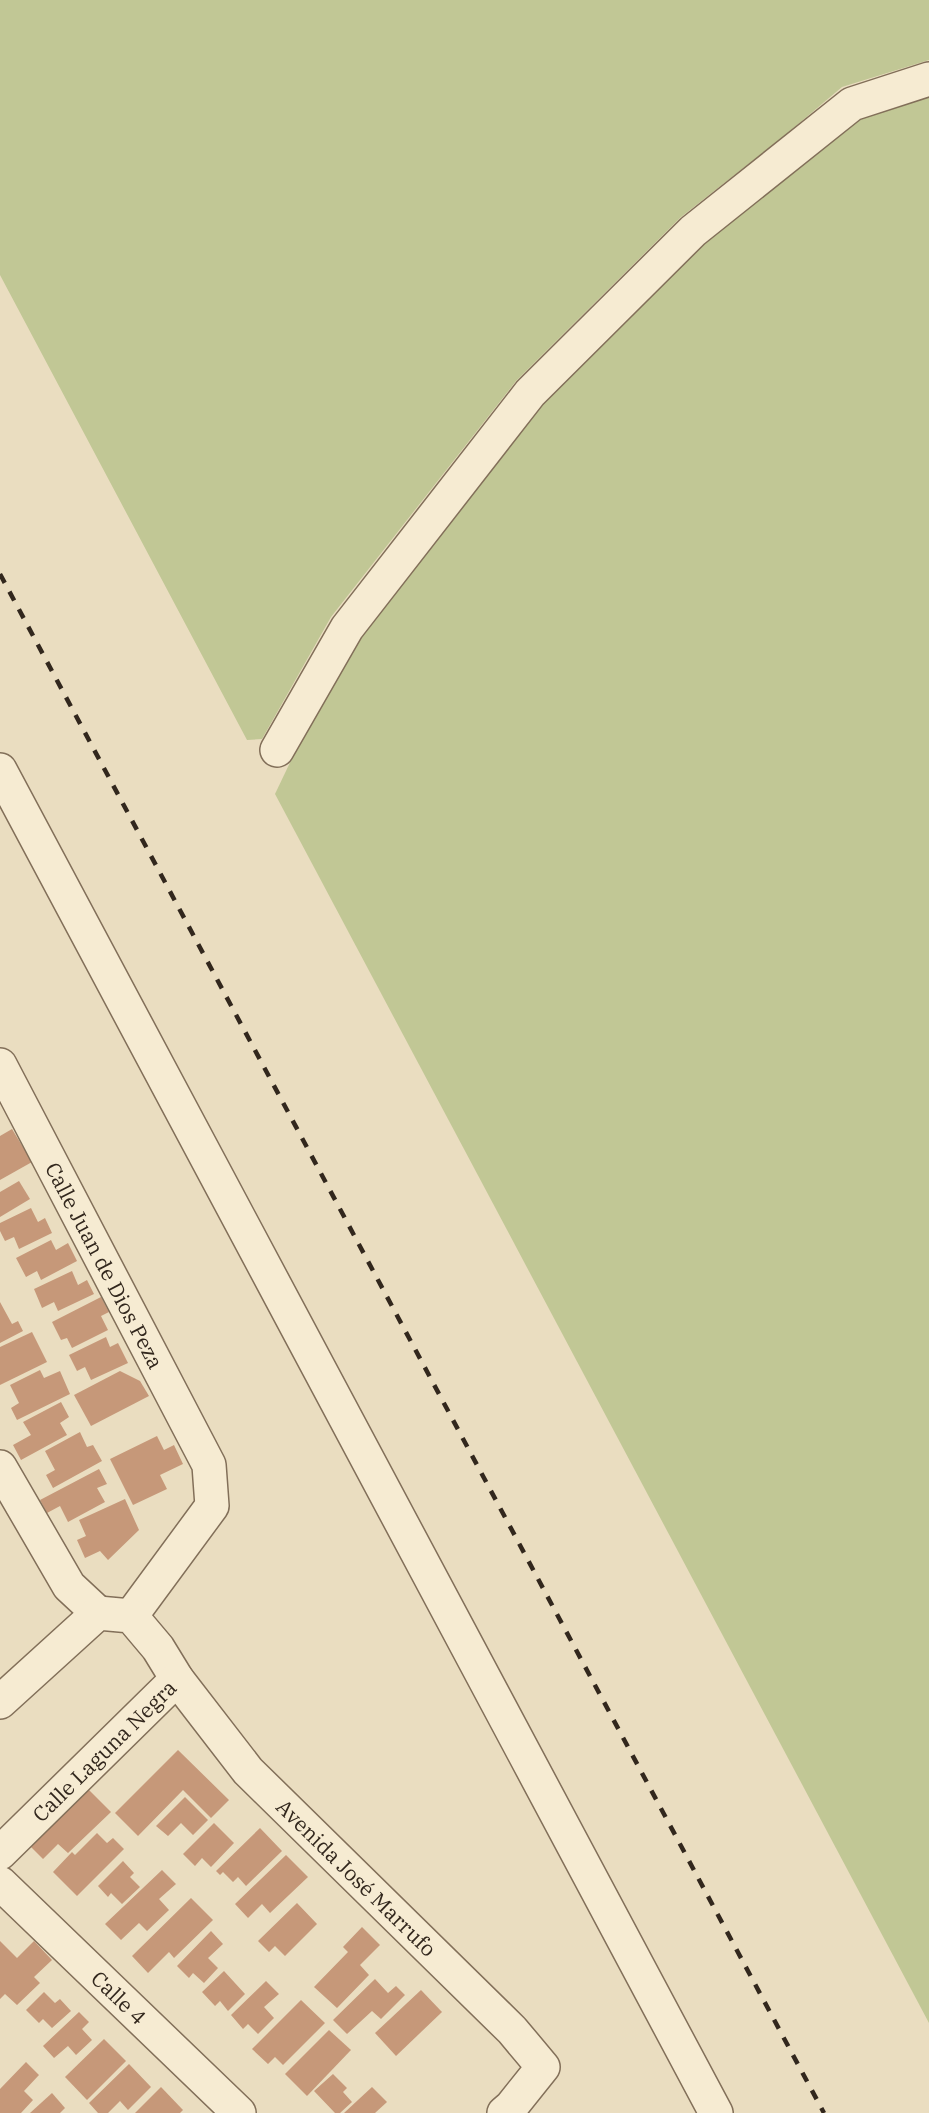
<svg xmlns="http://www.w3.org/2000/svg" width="929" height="2113" viewBox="0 0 929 2113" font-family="'IBM Plex Serif',serif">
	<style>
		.green { fill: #c1c795 }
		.building { fill: #c69879 }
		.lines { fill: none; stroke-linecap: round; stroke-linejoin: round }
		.minor-casing { stroke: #826f59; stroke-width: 36 }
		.minor { stroke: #f6ebd2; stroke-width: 33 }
		.rail { stroke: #32271d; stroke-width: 4.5; stroke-dasharray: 10 10; stroke-linecap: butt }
		.labels { text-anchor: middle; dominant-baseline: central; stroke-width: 5; stroke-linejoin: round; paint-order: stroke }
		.street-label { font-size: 21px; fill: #32271d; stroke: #f2e8cf }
	</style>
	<rect width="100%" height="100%" fill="#eaddc0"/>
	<!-- green -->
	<g class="green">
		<path d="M 0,0 L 929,0 L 929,60 L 842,87 L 784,136 L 681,217 L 516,381 L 331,617 L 262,739 L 247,740 L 0,275 Z"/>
		<path d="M 929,97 L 929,2023 L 275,794 L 296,750 L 360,637 L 542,404 L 704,244 L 860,119 Z"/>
	</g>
	<!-- building -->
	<g class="building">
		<path d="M 12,1129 L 32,1162 L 0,1180 L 0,1136 Z"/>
		<path d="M 19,1181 L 30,1199 L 0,1217 L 0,1192 Z"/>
		<path d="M 31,1208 L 38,1222 L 45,1218 L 52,1233 L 19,1249 L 14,1237 L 5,1241 L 0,1231 L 0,1223 Z"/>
		<path d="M 51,1240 L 56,1250 L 68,1243 L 77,1261 L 41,1280 L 37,1271 L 26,1277 L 16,1258 Z"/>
		<path d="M 72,1271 L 78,1285 L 87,1280 L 94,1294 L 58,1311 L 54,1302 L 42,1308 L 34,1289 Z"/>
		<path d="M 101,1297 L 109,1312 L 101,1316 L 108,1330 L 72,1348 L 67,1338 L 61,1340 L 52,1322 Z"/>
		<path d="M 0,1302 L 12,1324 L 18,1321 L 23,1331 L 0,1343 Z"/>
		<path d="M 32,1332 L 47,1362 L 0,1385 L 0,1347 Z"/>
		<path d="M 106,1337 L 110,1347 L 118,1343 L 128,1363 L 91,1380 L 85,1367 L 77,1371 L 69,1355 Z"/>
		<path d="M 40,1370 L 44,1378 L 60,1371 L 70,1394 L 17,1420 L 11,1408 L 19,1403 L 10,1385 Z"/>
		<path d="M 120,1371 L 140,1381 L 149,1396 L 91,1426 L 74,1395 Z"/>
		<path d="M 61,1402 L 69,1417 L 60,1423 L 67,1435 L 21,1460 L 13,1445 L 31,1435 L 23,1422 Z"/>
		<path d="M 80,1432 L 87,1447 L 93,1445 L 102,1461 L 53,1488 L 46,1475 L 55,1470 L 45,1451 Z"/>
		<path d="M 157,1436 L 164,1450 L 174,1445 L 183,1464 L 160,1475 L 167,1489 L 133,1505 L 110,1459 Z"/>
		<path d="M 99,1469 L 107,1484 L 97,1488 L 105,1502 L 68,1522 L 60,1506 L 47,1513 L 40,1500 Z"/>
		<path d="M 125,1499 L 139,1530 L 108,1560 L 100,1551 L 85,1558 L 77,1540 L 86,1536 L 79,1520 Z"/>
		<path d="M 178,1750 L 229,1800 L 211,1818 L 183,1790 L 138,1836 L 115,1813 Z"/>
		<path d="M 84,1785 L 111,1812 L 68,1853 L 58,1844 L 43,1859 L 26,1842 Z"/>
		<path d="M 185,1797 L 208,1820 L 193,1835 L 181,1823 L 168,1836 L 156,1826 Z"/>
		<path d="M 214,1823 L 234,1843 L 211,1867 L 202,1858 L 195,1866 L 183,1854 Z"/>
		<path d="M 260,1828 L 282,1851 L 246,1886 L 238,1877 L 233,1882 L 223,1872 L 220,1875 L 216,1871 Z"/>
		<path d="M 97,1833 L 107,1843 L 113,1838 L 124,1849 L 77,1896 L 53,1872 L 72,1852 L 75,1855 Z"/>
		<path d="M 286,1855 L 308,1877 L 270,1913 L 262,1904 L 248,1918 L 235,1904 Z"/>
		<path d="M 123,1861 L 134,1873 L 130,1877 L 140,1887 L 122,1904 L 111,1893 L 108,1897 L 98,1886 Z"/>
		<path d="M 162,1870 L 176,1884 L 159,1899 L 169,1910 L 147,1931 L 139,1923 L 121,1940 L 105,1924 Z"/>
		<path d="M 191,1898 L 213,1920 L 174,1958 L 169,1952 L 148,1973 L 132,1956 Z"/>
		<path d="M 297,1903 L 317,1924 L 285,1956 L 275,1946 L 269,1952 L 258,1941 Z"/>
		<path d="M 362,1927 L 380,1945 L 360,1965 L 369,1975 L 337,2008 L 314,1987 L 348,1952 L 343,1947 Z"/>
		<path d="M 211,1931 L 223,1944 L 208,1958 L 218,1968 L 204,1983 L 193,1973 L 189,1978 L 177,1966 Z"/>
		<path d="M 0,1941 L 17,1958 L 34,1941 L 52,1960 L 34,1977 L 40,1983 L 17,2005 L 5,1994 L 0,1999 Z"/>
		<path d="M 224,1971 L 245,1994 L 228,2011 L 220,2001 L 215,2006 L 202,1992 Z"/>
		<path d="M 375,1979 L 388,1993 L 396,1986 L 405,1995 L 381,2019 L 372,2011 L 347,2034 L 333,2020 Z"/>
		<path d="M 266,1981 L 279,1994 L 264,2007 L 274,2018 L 258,2034 L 248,2024 L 243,2029 L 231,2015 Z"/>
		<path d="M 421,1990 L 442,2012 L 396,2056 L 375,2033 Z"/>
		<path d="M 44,1992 L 55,2003 L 60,1999 L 71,2011 L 52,2028 L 43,2019 L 39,2023 L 26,2010 Z"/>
		<path d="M 301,2000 L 325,2023 L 283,2065 L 275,2057 L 268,2064 L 252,2049 Z"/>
		<path d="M 79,2012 L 89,2022 L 82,2029 L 92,2040 L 76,2055 L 68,2046 L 54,2058 L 43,2046 Z"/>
		<path d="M 329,2030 L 351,2050 L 307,2096 L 285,2074 Z"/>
		<path d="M 104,2039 L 126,2061 L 87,2100 L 65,2077 Z"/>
		<path d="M 26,2062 L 39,2075 L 24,2091 L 33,2100 L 21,2113 L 0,2113 L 0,2089 Z"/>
		<path d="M 129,2064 L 151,2087 L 128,2110 L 120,2101 L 108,2113 L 98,2113 L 89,2103 Z"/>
		<path d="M 333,2074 L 347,2088 L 343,2092 L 352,2102 L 340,2113 L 335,2113 L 314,2091 Z"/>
		<path d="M 161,2087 L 183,2110 L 180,2113 L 135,2113 Z"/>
		<path d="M 372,2087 L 387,2102 L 375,2113 L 344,2113 Z"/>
		<path d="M 52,2093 L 65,2108 L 60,2113 L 30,2113 Z"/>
	</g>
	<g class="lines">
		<!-- minor casing -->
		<g class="minor-casing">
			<g id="minor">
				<path d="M 277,750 L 347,628 L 530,393 L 693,231 L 852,104 L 929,79"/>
				<path d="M 0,770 L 716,2113"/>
				<path id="s1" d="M 0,1065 L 209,1465 L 212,1506 L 131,1616"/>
				<path d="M 0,1467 L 69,1586 L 98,1613"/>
				<path id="s2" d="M 0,1702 L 98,1613 L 131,1616 L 158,1648 L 177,1679 L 248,1771 L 512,2030 L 543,2067 L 511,2107 L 504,2113"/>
				<path id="s3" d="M 0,1853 L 177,1679"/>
				<path id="s4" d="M 0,1883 L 239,2113"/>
			</g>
		</g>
		<!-- minor -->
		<use href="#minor" class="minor"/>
		<!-- rail -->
		<path class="rail" d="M 0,574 L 824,2113"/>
	</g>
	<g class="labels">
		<!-- street labels -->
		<g class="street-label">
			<text stroke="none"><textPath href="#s1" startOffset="226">Calle Juan de Dios Peza</textPath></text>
			<text stroke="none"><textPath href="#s3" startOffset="146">Calle Laguna Negra</textPath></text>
			<text stroke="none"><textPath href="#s2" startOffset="512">Avenida José Marrufo</textPath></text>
			<text stroke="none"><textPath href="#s4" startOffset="165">Calle 4</textPath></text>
		</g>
	</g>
</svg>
